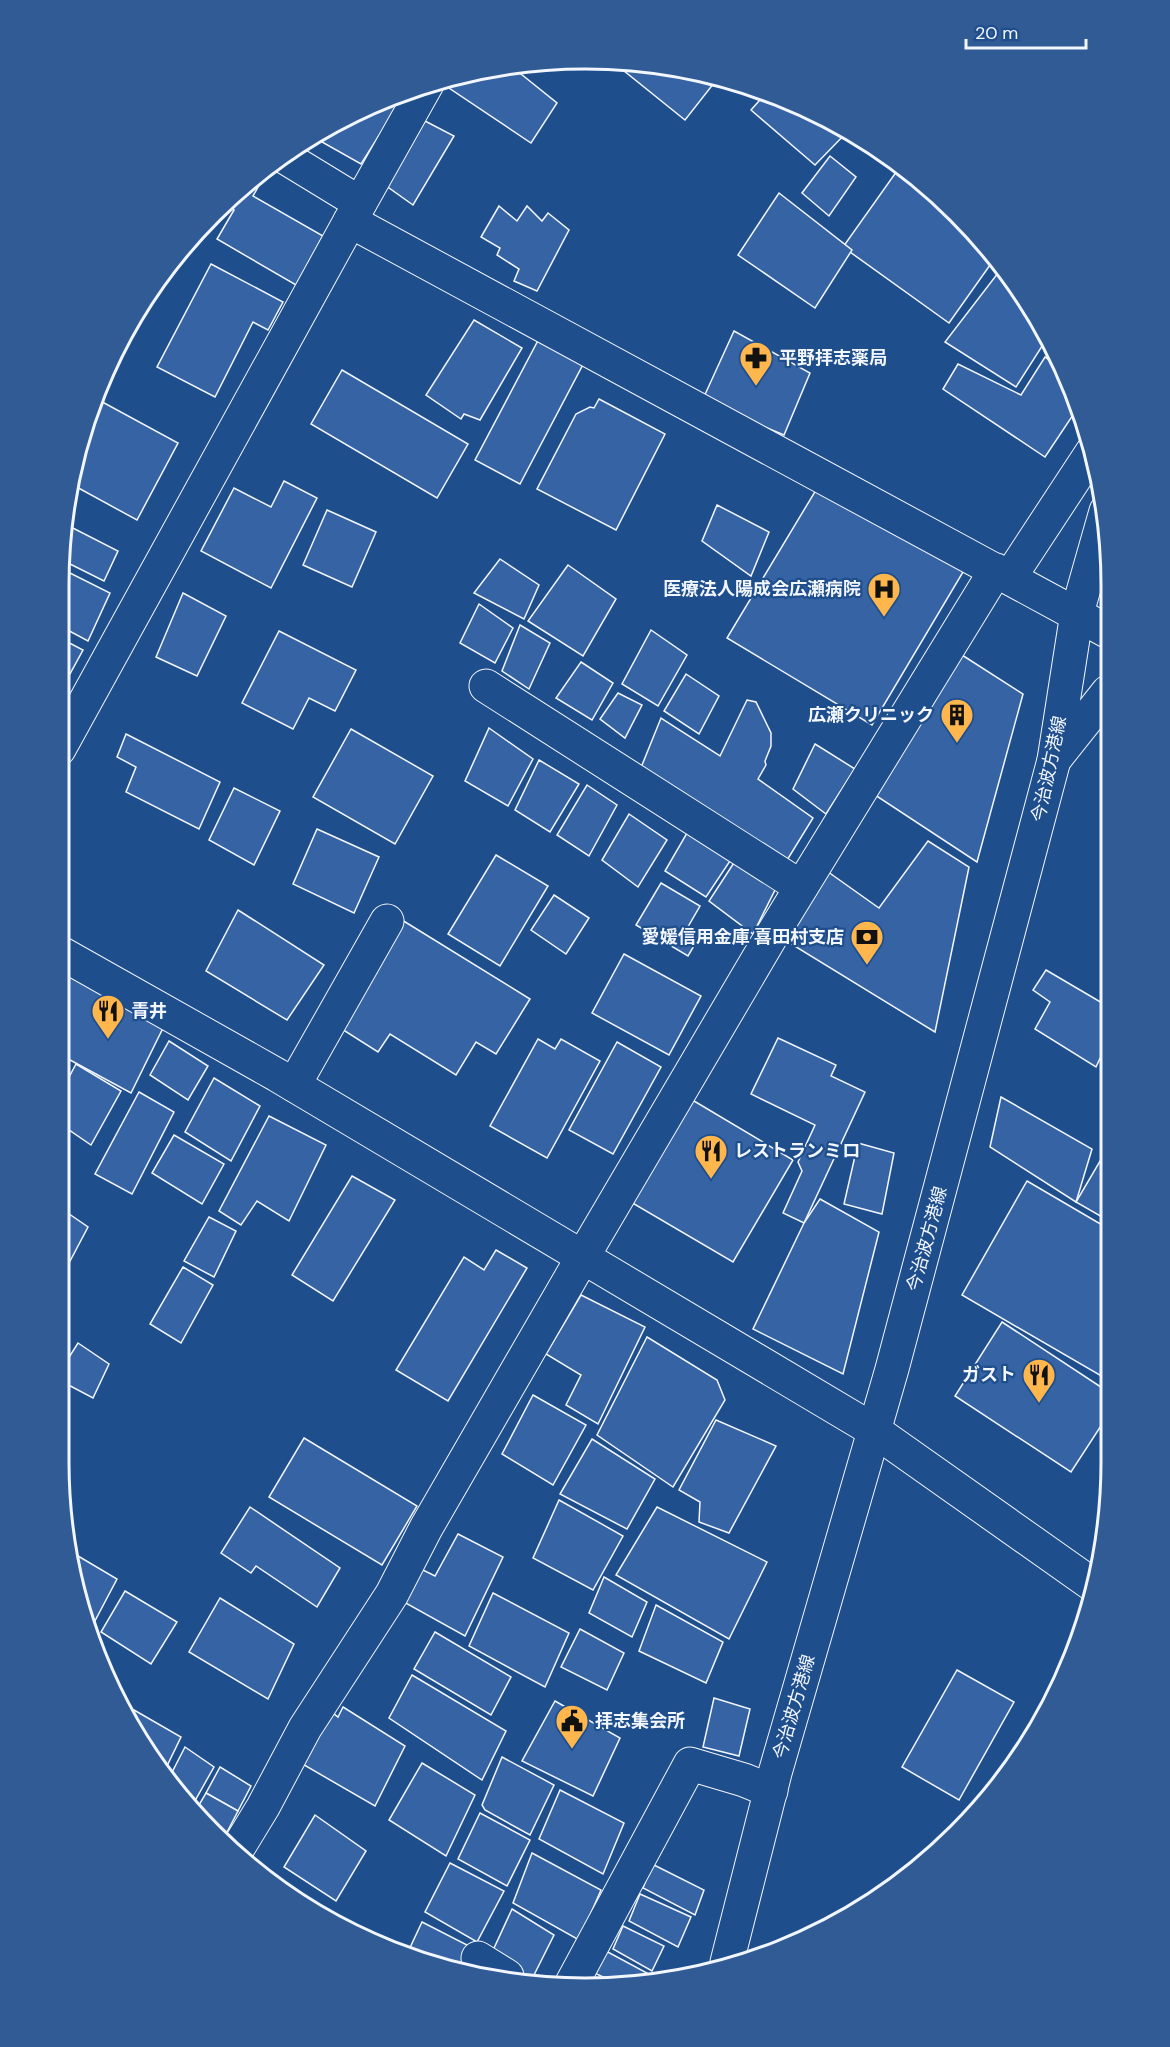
<svg xmlns="http://www.w3.org/2000/svg" width="1170" height="2047" viewBox="0 0 1170 2047" font-family="'DM Sans','Noto Sans JP',sans-serif">
	<style>
		.building { fill: #3563a3; stroke: #f2f6ff; stroke-width: 1.5 }
		.lines { fill: none; stroke-linecap: round; stroke-linejoin: round }
		.street-casing { stroke: #f2f6ff; stroke-width: 35 }
		.secondary-casing { stroke: #f2f6ff; stroke-width: 35 }
		.primary-casing { stroke: #f2f6ff; stroke-width: 35 }
		.street { stroke: #1f4e8c; stroke-width: 33 }
		.secondary { stroke: #1f4e8c; stroke-width: 33 }
		.primary { stroke: #1f4e8c; stroke-width: 33 }
		.labels { text-anchor: middle; dominant-baseline: central; stroke-width: 4.5; stroke-linejoin: round; paint-order: stroke }
		.poi-label { font-size: 18px; font-weight: bold; fill: #f2f6ff; stroke: #1f4e8c; text-anchor: start }
		.street-label { font-size: 18px; fill: #f2f6ff; stroke: #1f4e8c }
		.rim { fill: none; stroke: #f2f6ff; stroke-width: 3 }
	</style>
	<rect width="100%" height="100%" fill="#1f4e8c"/>
	<!-- building -->
	<g class="building">
		<path d="M 613,62 L 654,63 L 718,78 L 685,120 Z"/>
		<path d="M 511,66 L 557,103 L 531,143 L 446,86 L 452,76 Z"/>
		<path d="M 767,92 L 849,129 L 849,130 L 815,165 L 751,110 Z"/>
		<path d="M 389,99 L 399,104 L 361,164 L 322,142 L 335,123 L 352,113 Z"/>
		<path d="M 425,121 L 454,136 L 413,205 L 385,185 Z"/>
		<path d="M 830,156 L 856,177 L 829,216 L 802,193 Z"/>
		<path d="M 899,168 L 957,212 L 995,258 L 949,323 L 843,247 Z"/>
		<path d="M 262,170 L 266,173 L 253,196 L 323,236 L 296,285 L 217,239 L 234,210 L 225,205 Z"/>
		<path d="M 779,193 L 852,250 L 815,308 L 738,255 Z"/>
		<path d="M 499,206 L 517,221 L 527,206 L 542,221 L 548,213 L 569,230 L 537,291 L 514,281 L 519,269 L 497,255 L 500,248 L 481,237 Z"/>
		<path d="M 211,264 L 283,302 L 268,330 L 253,322 L 215,397 L 157,367 Z"/>
		<path d="M 998,273 L 1023,293 L 1046,340 L 1016,387 L 945,342 Z"/>
		<path d="M 474,320 L 522,348 L 480,420 L 464,414 L 461,419 L 426,395 Z"/>
		<path d="M 543,331 L 588,355 L 520,484 L 475,460 Z"/>
		<path d="M 734,331 L 810,373 L 784,435 L 702,401 Z"/>
		<path d="M 1045,357 L 1059,366 L 1079,406 L 1045,457 L 943,389 L 958,364 L 1021,395 Z"/>
		<path d="M 342,370 L 468,444 L 437,498 L 311,424 Z"/>
		<path d="M 95,398 L 178,443 L 137,520 L 73,485 L 86,416 Z"/>
		<path d="M 599,399 L 665,434 L 616,530 L 537,489 L 576,414 L 590,407 L 594,408 Z"/>
		<path d="M 822,480 L 966,567 L 872,725 L 727,638 Z"/>
		<path d="M 284,481 L 317,498 L 271,588 L 201,551 L 234,488 L 271,507 Z"/>
		<path d="M 717,505 L 769,532 L 751,576 L 702,541 Z"/>
		<path d="M 327,510 L 376,532 L 352,587 L 303,565 Z"/>
		<path d="M 65,524 L 118,551 L 104,581 L 60,559 Z"/>
		<path d="M 500,559 L 539,585 L 524,619 L 474,593 Z"/>
		<path d="M 568,565 L 616,599 L 583,656 L 528,621 Z"/>
		<path d="M 60,568 L 110,593 L 88,641 L 60,626 Z"/>
		<path d="M 183,593 L 226,616 L 197,676 L 156,657 Z"/>
		<path d="M 479,604 L 513,628 L 495,663 L 460,643 Z"/>
		<path d="M 520,625 L 550,643 L 529,689 L 502,671 Z"/>
		<path d="M 651,630 L 687,655 L 658,706 L 622,684 Z"/>
		<path d="M 279,631 L 356,670 L 335,711 L 309,698 L 293,729 L 242,703 Z"/>
		<path d="M 60,638 L 83,650 L 59,694 Z"/>
		<path d="M 962,655 L 1023,694 L 977,862 L 872,793 Z"/>
		<path d="M 581,662 L 613,683 L 592,720 L 556,698 Z"/>
		<path d="M 686,674 L 719,696 L 699,734 L 664,711 Z"/>
		<path d="M 618,693 L 642,705 L 625,738 L 600,719 Z"/>
		<path d="M 747,700 L 756,702 L 771,733 L 771,746 L 765,761 L 766,765 L 758,779 L 813,818 L 781,870 L 638,775 L 661,718 L 720,756 Z"/>
		<path d="M 489,728 L 533,759 L 508,806 L 465,781 Z"/>
		<path d="M 351,729 L 433,776 L 395,844 L 313,797 Z"/>
		<path d="M 126,734 L 220,782 L 199,829 L 126,792 L 136,767 L 117,757 Z"/>
		<path d="M 815,744 L 855,769 L 826,814 L 793,789 Z"/>
		<path d="M 539,760 L 579,784 L 550,832 L 515,810 Z"/>
		<path d="M 587,785 L 617,805 L 589,856 L 557,835 Z"/>
		<path d="M 234,788 L 280,811 L 254,865 L 209,840 Z"/>
		<path d="M 629,814 L 667,840 L 638,887 L 602,860 Z"/>
		<path d="M 691,826 L 732,858 L 706,897 L 665,871 Z"/>
		<path d="M 317,829 L 379,857 L 354,913 L 293,884 Z"/>
		<path d="M 928,841 L 969,867 L 935,1032 L 788,942 L 824,869 L 879,908 Z"/>
		<path d="M 496,855 L 548,886 L 500,966 L 448,934 Z"/>
		<path d="M 739,855 L 779,882 L 753,934 L 709,901 Z"/>
		<path d="M 661,883 L 700,906 L 685,932 L 698,939 L 688,956 L 636,925 Z"/>
		<path d="M 554,895 L 589,918 L 566,954 L 531,930 Z"/>
		<path d="M 238,910 L 324,965 L 287,1020 L 206,971 Z"/>
		<path d="M 402,920 L 530,999 L 496,1054 L 476,1042 L 456,1075 L 390,1034 L 378,1052 L 337,1026 Z"/>
		<path d="M 624,954 L 701,996 L 669,1055 L 592,1013 Z"/>
		<path d="M 1046,970 L 1109,1007 L 1109,1039 L 1096,1067 L 1035,1029 L 1050,1002 L 1033,990 Z"/>
		<path d="M 65,971 L 164,1026 L 131,1093 L 59,1054 L 59,981 Z"/>
		<path d="M 778,1038 L 836,1065 L 831,1076 L 865,1092 L 804,1223 L 783,1213 L 802,1171 L 798,1162 L 815,1125 L 751,1094 Z"/>
		<path d="M 538,1039 L 555,1049 L 561,1039 L 600,1061 L 547,1158 L 490,1126 Z"/>
		<path d="M 169,1041 L 208,1066 L 188,1100 L 150,1075 Z"/>
		<path d="M 617,1042 L 661,1067 L 613,1154 L 569,1130 Z"/>
		<path d="M 76,1064 L 121,1091 L 91,1145 L 59,1123 L 59,1096 Z"/>
		<path d="M 214,1078 L 260,1106 L 231,1161 L 185,1132 Z"/>
		<path d="M 139,1092 L 174,1112 L 132,1194 L 95,1174 Z"/>
		<path d="M 1001,1097 L 1092,1149 L 1076,1202 L 990,1147 Z"/>
		<path d="M 689,1098 L 793,1160 L 733,1262 L 629,1201 Z"/>
		<path d="M 269,1116 L 326,1145 L 289,1221 L 257,1201 L 241,1225 L 219,1211 Z"/>
		<path d="M 174,1135 L 224,1164 L 202,1204 L 152,1173 Z"/>
		<path d="M 858,1143 L 894,1153 L 882,1214 L 844,1204 Z"/>
		<path d="M 1103,1156 L 1109,1160 L 1109,1221 L 1076,1202 Z"/>
		<path d="M 352,1176 L 395,1200 L 333,1301 L 292,1275 Z"/>
		<path d="M 1027,1181 L 1109,1229 L 1110,1381 L 962,1295 Z"/>
		<path d="M 820,1199 L 879,1232 L 843,1374 L 753,1329 L 804,1223 Z"/>
		<path d="M 59,1207 L 88,1227 L 69,1263 L 59,1257 Z"/>
		<path d="M 209,1217 L 236,1231 L 214,1277 L 184,1261 Z"/>
		<path d="M 496,1250 L 527,1268 L 448,1401 L 396,1370 L 464,1257 L 484,1270 Z"/>
		<path d="M 183,1267 L 213,1285 L 181,1343 L 150,1324 Z"/>
		<path d="M 581,1295 L 645,1327 L 598,1424 L 566,1405 L 581,1375 L 546,1354 Z"/>
		<path d="M 1002,1322 L 1110,1393 L 1110,1412 L 1071,1472 L 955,1396 Z"/>
		<path d="M 647,1337 L 717,1380 L 725,1400 L 673,1487 L 597,1435 Z"/>
		<path d="M 78,1343 L 109,1364 L 93,1398 L 59,1380 L 59,1373 Z"/>
		<path d="M 533,1395 L 586,1425 L 553,1485 L 502,1454 Z"/>
		<path d="M 716,1420 L 776,1446 L 729,1533 L 699,1522 L 700,1502 L 679,1490 Z"/>
		<path d="M 304,1438 L 417,1506 L 382,1565 L 269,1497 Z"/>
		<path d="M 592,1439 L 655,1479 L 627,1529 L 560,1494 Z"/>
		<path d="M 559,1500 L 623,1536 L 593,1590 L 533,1558 Z"/>
		<path d="M 250,1507 L 340,1568 L 317,1607 L 256,1566 L 251,1573 L 221,1553 Z"/>
		<path d="M 657,1507 L 767,1562 L 729,1639 L 616,1575 Z"/>
		<path d="M 458,1534 L 503,1557 L 465,1636 L 402,1601 L 419,1568 L 435,1576 Z"/>
		<path d="M 73,1553 L 117,1579 L 88,1634 L 86,1631 Z"/>
		<path d="M 604,1577 L 647,1602 L 632,1637 L 589,1613 Z"/>
		<path d="M 125,1591 L 177,1622 L 151,1664 L 101,1632 Z"/>
		<path d="M 493,1593 L 569,1633 L 545,1687 L 469,1646 Z"/>
		<path d="M 220,1598 L 294,1644 L 268,1699 L 189,1652 Z"/>
		<path d="M 656,1605 L 723,1642 L 706,1683 L 639,1651 Z"/>
		<path d="M 580,1629 L 624,1653 L 607,1690 L 561,1667 Z"/>
		<path d="M 435,1632 L 511,1677 L 491,1715 L 414,1669 Z"/>
		<path d="M 957,1670 L 1014,1702 L 959,1800 L 902,1767 Z"/>
		<path d="M 412,1675 L 506,1731 L 482,1780 L 389,1718 Z"/>
		<path d="M 714,1698 L 750,1709 L 739,1756 L 703,1747 Z"/>
		<path d="M 555,1701 L 620,1738 L 593,1796 L 522,1761 Z"/>
		<path d="M 343,1707 L 405,1746 L 375,1806 L 299,1762 L 328,1709 L 338,1717 Z"/>
		<path d="M 134,1710 L 181,1737 L 163,1774 L 131,1715 Z"/>
		<path d="M 185,1747 L 214,1767 L 192,1806 L 167,1782 Z"/>
		<path d="M 502,1757 L 554,1785 L 530,1835 L 485,1810 L 482,1805 Z"/>
		<path d="M 422,1763 L 475,1795 L 446,1856 L 389,1820 Z"/>
		<path d="M 220,1767 L 251,1786 L 238,1811 L 206,1793 Z"/>
		<path d="M 560,1790 L 624,1823 L 603,1874 L 539,1839 Z"/>
		<path d="M 206,1793 L 238,1811 L 225,1836 L 196,1810 Z"/>
		<path d="M 480,1813 L 530,1840 L 507,1886 L 458,1859 Z"/>
		<path d="M 315,1815 L 366,1851 L 336,1901 L 284,1867 Z"/>
		<path d="M 532,1853 L 601,1890 L 579,1940 L 513,1903 Z"/>
		<path d="M 450,1863 L 504,1891 L 477,1942 L 425,1912 Z"/>
		<path d="M 652,1864 L 704,1890 L 695,1915 L 643,1888 Z"/>
		<path d="M 640,1894 L 691,1917 L 678,1947 L 629,1921 Z"/>
		<path d="M 512,1909 L 554,1935 L 532,1979 L 519,1977 L 489,1959 Z"/>
		<path d="M 422,1922 L 471,1947 L 458,1971 L 448,1970 L 408,1952 Z"/>
		<path d="M 623,1926 L 664,1946 L 652,1971 L 613,1949 Z"/>
		<path d="M 604,1950 L 647,1973 L 643,1982 L 623,1986 L 592,1972 Z"/>
	</g>
	<g class="lines">
		<!-- street casing -->
		<g class="street-casing">
			<g id="street">
				<path d="M 283,156 L 360,203"/>
				<path d="M 350,221 L 1107,631"/>
				<path d="M 1010,577 L 1092,452"/>
				<path d="M 486,686 L 801,887"/>
				<path d="M 59,749 L 350,221 L 427,84"/>
				<path d="M 294,1085 L 387,921"/>
				<path d="M 238,1848 L 263,1807 L 305,1728 L 392,1594 L 426,1528 L 592,1241 L 772,935 L 996,570"/>
				<path d="M 478,1958 L 507,1976"/>
				<path d="M 572,1983 L 690,1764 L 744,1780 L 771,1791"/>
			</g>
		</g>
		<!-- secondary casing -->
		<g class="secondary-casing">
			<g id="secondary">
				<path d="M 1054,760 L 1108,692"/>
				<path d="M 59,952 L 277,1075 L 875,1431 L 1093,1585"/>
			</g>
		</g>
		<!-- primary casing -->
		<g class="primary-casing">
			<path id="primary" d="M 727,1962 L 775,1773 L 892,1369 L 1054,760 L 1077,613 L 1106,511"/>
		</g>
		<!-- street -->
		<use href="#street" class="street"/>
		<!-- secondary -->
		<use href="#secondary" class="secondary"/>
		<!-- primary -->
		<use href="#primary" class="primary"/>
	</g>
	<!-- icons -->
	<defs>
		<g id="pharmacy-pin" transform="scale(1.725)"><path d="M0 17L-7.5 6A9.5 9.5 0 1 1 7.5 6Z" fill="#ffb74d" stroke="#1f4e8c"/><path d="M-2-6h4v4h4v4h-4v4h-4v-4h-4v-4h4Z" fill="#111"/></g>
		<g id="hospital-pin" transform="scale(1.725)"><path d="M0 17L-7.5 6A9.5 9.5 0 1 1 7.5 6Z" fill="#ffb74d" stroke="#1f4e8c"/><path d="M-5-5h3v3.5h4V-5h3V5h-3V1.5h-4V5h-3Z" fill="#111"/></g>
		<g id="building-pin" transform="scale(1.725)"><path d="M0 17L-7.5 6A9.5 9.5 0 1 1 7.5 6Z" fill="#ffb74d" stroke="#1f4e8c"/><path d="M-4-6H4V6H1V3H-1V6H-4ZM-2.5-4.3h1.7v1.8h-1.7ZM.8-4.3h1.7v1.8H.8ZM-2.5-1h1.7V.8h-1.7ZM.8-1h1.7V.8H.8Z" fill="#111"/></g>
		<g id="bank-pin" transform="scale(1.725)"><path d="M0 17L-7.5 6A9.5 9.5 0 1 1 7.5 6Z" fill="#ffb74d" stroke="#1f4e8c"/><path d="M-6-4H6V4H-6ZM0-2.3a2.3 2.3 0 1 0 0 4.6a2.3 2.3 0 1 0 0-4.6Z" fill="#111"/></g>
		<g id="restaurant-pin" transform="scale(1.725)"><path d="M0 17L-7.5 6A9.5 9.5 0 1 1 7.5 6Z" fill="#ffb74d" stroke="#1f4e8c"/><path d="M-5-6h1v4h1v-4h1v4h1v-4h1v5L-1.5 .5V6h-2V.5L-5-1ZM5-6V6H3V1.5H1.5Q1.5-4 5-6Z" fill="#111"/></g>
		<g id="civic-pin" transform="scale(1.725)"><path d="M0 17L-7.5 6A9.5 9.5 0 1 1 7.5 6Z" fill="#ffb74d" stroke="#1f4e8c"/><path d="M-.6-6.5H3V-4.5H.6V-3L4-1V1h2V6H-6V1h2V-1L-.6-3ZM-1.2 2.5V6h2.4V2.5Z" fill="#111"/></g>
	</defs>
	<g fill-rule="evenodd">
		<use href="#pharmacy-pin" x="756" y="358"/>
		<use href="#hospital-pin" x="884" y="589"/>
		<use href="#building-pin" x="957" y="715"/>
		<use href="#bank-pin" x="867" y="937"/>
		<use href="#restaurant-pin" x="108" y="1011"/>
		<use href="#restaurant-pin" x="711" y="1151"/>
		<use href="#restaurant-pin" x="1039" y="1375"/>
		<use href="#civic-pin" x="572" y="1721"/>
	</g>
	<g class="labels">
		<!-- poi labels -->
		<g class="poi-label">
			<text x="779" y="358">平野拝志薬局</text>
			<text x="861" y="589" text-anchor="end">医療法人陽成会広瀬病院</text>
			<text x="934" y="715" text-anchor="end">広瀬クリニック</text>
			<text x="844" y="937" text-anchor="end">愛媛信用金庫 喜田村支店</text>
			<text x="131" y="1011">青井</text>
			<text x="734" y="1151">レストランミロ</text>
			<text x="1016" y="1375" text-anchor="end">ガスト</text>
			<text x="595" y="1721">拝志集会所</text>
		</g>
		<!-- street labels -->
		<g class="street-label">
			<text transform="translate(1049 769) rotate(-78)">今治波方港線</text>
			<text transform="translate(927 1239) rotate(-75)">今治波方港線</text>
			<text transform="translate(794 1707) rotate(-74)">今治波方港線</text>
		</g>
	</g>
	<!-- crop -->
	<path d="M0 0H1170V2047H0ZM585 69H585A516 516 0 0 1 1101 585V1462A516 516 0 0 1 585 1978H585A516 516 0 0 1 69 1462V585A516 516 0 0 1 585 69Z" fill="#305b95" fill-rule="evenodd"/>
	<path class="rim" d="M585 69H585A516 516 0 0 1 1101 585V1462A516 516 0 0 1 585 1978H585A516 516 0 0 1 69 1462V585A516 516 0 0 1 585 69Z"/>
	<!-- scale -->
	<path d="M966 39v9h120v-9" fill="none" stroke="#f2f6ff" stroke-width="3"/>
	<text x="975" y="39" font-size="18" fill="#f2f6ff" stroke="#1f4e8c" stroke-width="4.5" paint-order="stroke">20 m</text>
</svg>
